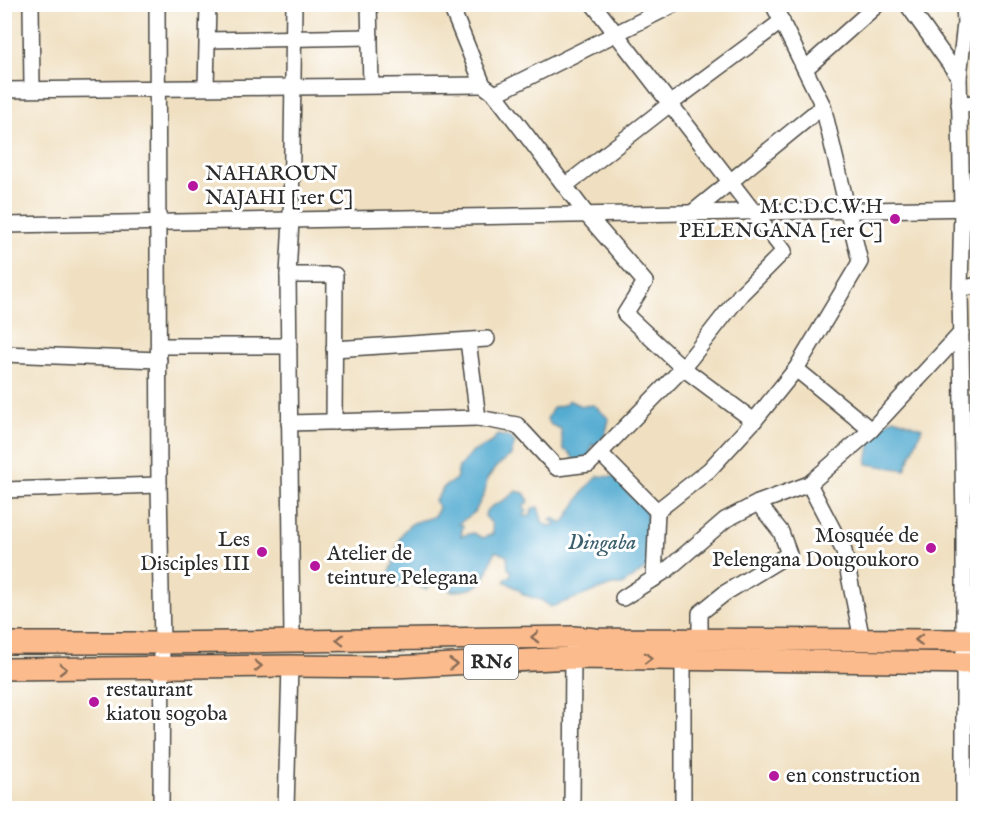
<svg xmlns="http://www.w3.org/2000/svg" width="982" height="813" viewBox="0 0 982 813" font-family="'IM FELL English',serif">
	<style>
		.water { fill: #54acd1; stroke: #406c7e; stroke-width: 1.5 }
		.lines { fill: none; stroke-linecap: round; stroke-linejoin: round }
		.minor-casing { stroke: #494642; stroke-width: 18 }
		.highway-casing { stroke: #494642; stroke-width: 24 }
		.minor { stroke: #fff; stroke-width: 15 }
		.highway { stroke: #fbbb8c; stroke-width: 21 }
		.oneway { stroke: #896c57 }
		.poi-dot { fill: #b5179e; stroke: #fff; stroke-width: 2 }
		.labels { text-anchor: middle; dominant-baseline: central; stroke-width: 6; stroke-linejoin: round; paint-order: stroke }
		.shield { fill: #fff; stroke: #6b6b6b; stroke-width: 1.5 }
		.shield-label { font-size: 20px; font-weight: bold; fill: #2b2b2b }
		.poi-label { font-size: 21px; fill: #2b2b2b; stroke: #fff; text-anchor: start }
		.water-label { font-size: 22px; font-style: italic; fill: #3b5f6d; stroke: #fff }
	</style>
	<rect width="100%" height="100%" fill="#fff"/>
	<filter id="ink" filterUnits="userSpaceOnUse"><feTurbulence type="fractalNoise" baseFrequency=".0167" numOctaves="2"/><feDisplacementMap in="SourceGraphic" scale="12" xChannelSelector="R" yChannelSelector="G"/><feConvolveMatrix kernelMatrix="1 2 1 2 8 2 1 2 1" color-interpolation-filters="sRGB"/></filter>
	<filter id="wash" filterUnits="userSpaceOnUse"><feTurbulence type="fractalNoise" baseFrequency=".008" numOctaves="4" result="noise"/><feDisplacementMap in="SourceGraphic" scale="24" xChannelSelector="R" yChannelSelector="G"/><feGaussianBlur stdDeviation="1.35" result="paint"/><feColorMatrix in="noise" values="0 0 0 0 0 0 0 0 0 0 0 0 0 0 0 0 0 1.4 0 .05"/><feComposite in="paint" operator="in"/></filter>
	<g filter="url(#wash)">
		<rect width="100%" height="100%" fill="#f0e0c1"/>
		<!-- water -->
		<g class="water">
			<path d="M 568,400 L 581,406 L 594,405 L 609,419 L 606,432 L 597,448 L 592,444 L 590,456 L 580,460 L 574,460 L 570,453 L 563,449 L 561,429 L 551,425 L 547,419 L 553,408 L 566,404 Z"/>
			<path d="M 894,418 L 922,428 L 905,470 L 867,464 L 870,445 L 876,429 Z"/>
			<path d="M 497,435 L 509,437 L 515,442 L 511,455 L 496,467 L 487,479 L 485,492 L 475,512 L 458,524 L 463,525 L 461,536 L 473,533 L 483,538 L 493,534 L 492,524 L 485,516 L 486,511 C 495,503 508,500 516,491 L 524,493 L 529,501 L 523,507 L 527,511 L 523,516 L 530,516 L 533,508 L 538,507 L 543,524 L 551,526 L 556,524 L 550,520 L 553,518 L 563,524 C 575,506 582,490 598,476 L 616,477 L 629,494 L 639,500 L 646,510 L 648,526 L 645,529 L 650,543 L 651,565 L 622,585 L 612,585 L 551,607 L 541,600 L 524,595 L 518,589 L 504,581 L 511,575 L 511,570 L 508,569 L 507,556 L 495,551 C 485,578 485,592 450,591 L 452,584 L 440,575 L 426,589 L 411,583 C 400,589 392,588 381,582 C 402,565 390,541 410,525 C 421,517 435,523 439,507 L 435,501 L 444,487 L 456,479 L 459,467 L 471,453 L 492,442 Z"/>
		</g>
	</g>
	<g filter="url(#ink)">
		<g class="lines">
			<!-- minor casing -->
			<g class="minor-casing">
				<g id="minor">
					<path d="M 31,4 L 32,89"/>
					<path d="M 157,4 L 159,485 L 162,643 L 161,808"/>
					<path d="M 369,4 L 371,85"/>
					<path d="M 450,4 L 483,85 L 495,94 L 587,215 L 645,282 L 625,314 L 683,368 L 754,421"/>
					<path d="M 907,4 L 959,77"/>
					<path d="M 207,40 L 370,37"/>
					<path d="M 805,69 L 878,4"/>
					<path d="M 206,87 L 208,4"/>
					<path d="M 4,90 L 483,85"/>
					<path d="M 495,94 L 675,4"/>
					<path d="M 959,104 L 978,103"/>
					<path d="M 566,185 L 670,104 L 782,21"/>
					<path d="M 963,206 L 978,177"/>
					<path d="M 692,213 L 823,106"/>
					<path d="M 4,225 L 978,208"/>
					<path d="M 288,275 L 335,275 L 334,422"/>
					<path d="M 960,289 L 978,285"/>
					<path d="M 468,341 L 478,418 L 517,425 L 557,468 L 589,464 L 683,368 L 741,294 L 784,251 L 593,4"/>
					<path d="M 159,346 L 289,346"/>
					<path d="M 334,349 L 487,339"/>
					<path d="M 4,354 L 159,360"/>
					<path d="M 796,369 L 871,430"/>
					<path d="M 289,423 L 478,418"/>
					<path d="M 600,453 L 657,511 L 654,579"/>
					<path d="M 809,484 L 844,551 L 862,640"/>
					<path d="M 4,490 L 159,485"/>
					<path d="M 657,511 L 709,470 L 754,421 L 796,369 L 860,262 L 823,106 L 773,4"/>
					<path d="M 623,598 L 667,570 L 725,520 L 758,503 L 809,484 L 871,430 L 961,333"/>
					<path d="M 700,638 L 700,613 L 725,593 L 789,554 L 781,532 L 758,503"/>
					<path d="M 292,641 L 288,275 L 291,220 L 294,4"/>
					<path d="M 683,658 L 683,808"/>
					<path d="M 286,808 L 290,666"/>
					<path d="M 572,808 L 573,650"/>
					<path d="M 964,808 L 964,520 L 960,289 L 962,208 L 959,77 L 965,23 L 964,4"/>
				</g>
			</g>
			<!-- highway casing -->
			<g class="highway-casing">
				<g id="highway">
					<path d="M 4,643 L 162,643 L 573,637 L 596,639 L 978,640"/>
					<path d="M 4,669 L 290,666 L 395,667 L 572,658 L 978,663"/>
				</g>
			</g>
			<!-- minor -->
			<use href="#minor" class="minor"/>
			<!-- highway -->
			<use href="#highway" class="highway"/>
		</g>
		<!-- one-way arrows -->
		<defs><path id="oneway-chevron" d="M-2-3.5L2.5 0L-2 3.5" fill="none" stroke-width="1.6" stroke-linecap="round" stroke-linejoin="round" transform="scale(1.5)"/></defs>
		<g class="oneway">
			<use href="#oneway-chevron" transform="translate(535 637) rotate(179)"/>
			<use href="#oneway-chevron" transform="translate(340 640) rotate(179)"/>
			<use href="#oneway-chevron" transform="translate(919 640) rotate(-180)"/>
			<use href="#oneway-chevron" transform="translate(648 658)"/>
			<use href="#oneway-chevron" transform="translate(453 664) rotate(-3)"/>
			<use href="#oneway-chevron" transform="translate(258 666) rotate(-1)"/>
			<use href="#oneway-chevron" transform="translate(63 669)"/>
		</g>
	</g>
	<!-- markers -->
	<g class="poi-dot">
		<circle cx="193" cy="186" r="6"/>
		<circle cx="895" cy="219" r="6"/>
		<circle cx="931" cy="548" r="6"/>
		<circle cx="262" cy="552" r="6"/>
		<circle cx="315" cy="566" r="6"/>
		<circle cx="94" cy="702" r="6"/>
		<circle cx="774" cy="776" r="6"/>
	</g>
	<g class="labels">
		<!-- shield labels -->
		<rect class="shield" x="464" y="645" width="54" height="34" rx="4.5"/>
		<g class="shield-label">
			<text x="491" y="662">RN6</text>
		</g>
		<!-- poi labels -->
		<g class="poi-label">
			<text x="205" y="174">NAHAROUN<tspan x="205" dy="24">NAJAHI [1er C]</tspan></text>
			<text x="883" y="207" text-anchor="end">M.C.D.C.W.H<tspan x="883" dy="24">PELENGANA [1er C]</tspan></text>
			<text x="919" y="536" text-anchor="end">Mosquée de<tspan x="919" dy="24">Pelengana Dougoukoro</tspan></text>
			<text x="250" y="540" text-anchor="end">Les<tspan x="250" dy="24">Disciples III</tspan></text>
			<text x="327" y="554">Atelier de<tspan x="327" dy="24">teinture Pelegana</tspan></text>
			<text x="106" y="690">restaurant<tspan x="106" dy="24">kiatou sogoba</tspan></text>
			<text x="786" y="776">en construction</text>
		</g>
		<!-- water labels -->
		<g class="water-label">
			<text x="602" y="543">Dingaba</text>
		</g>
	</g>
	<!-- margin -->
	<rect width="982" height="813" fill="none" stroke="#fff" stroke-width="24"/>
</svg>
